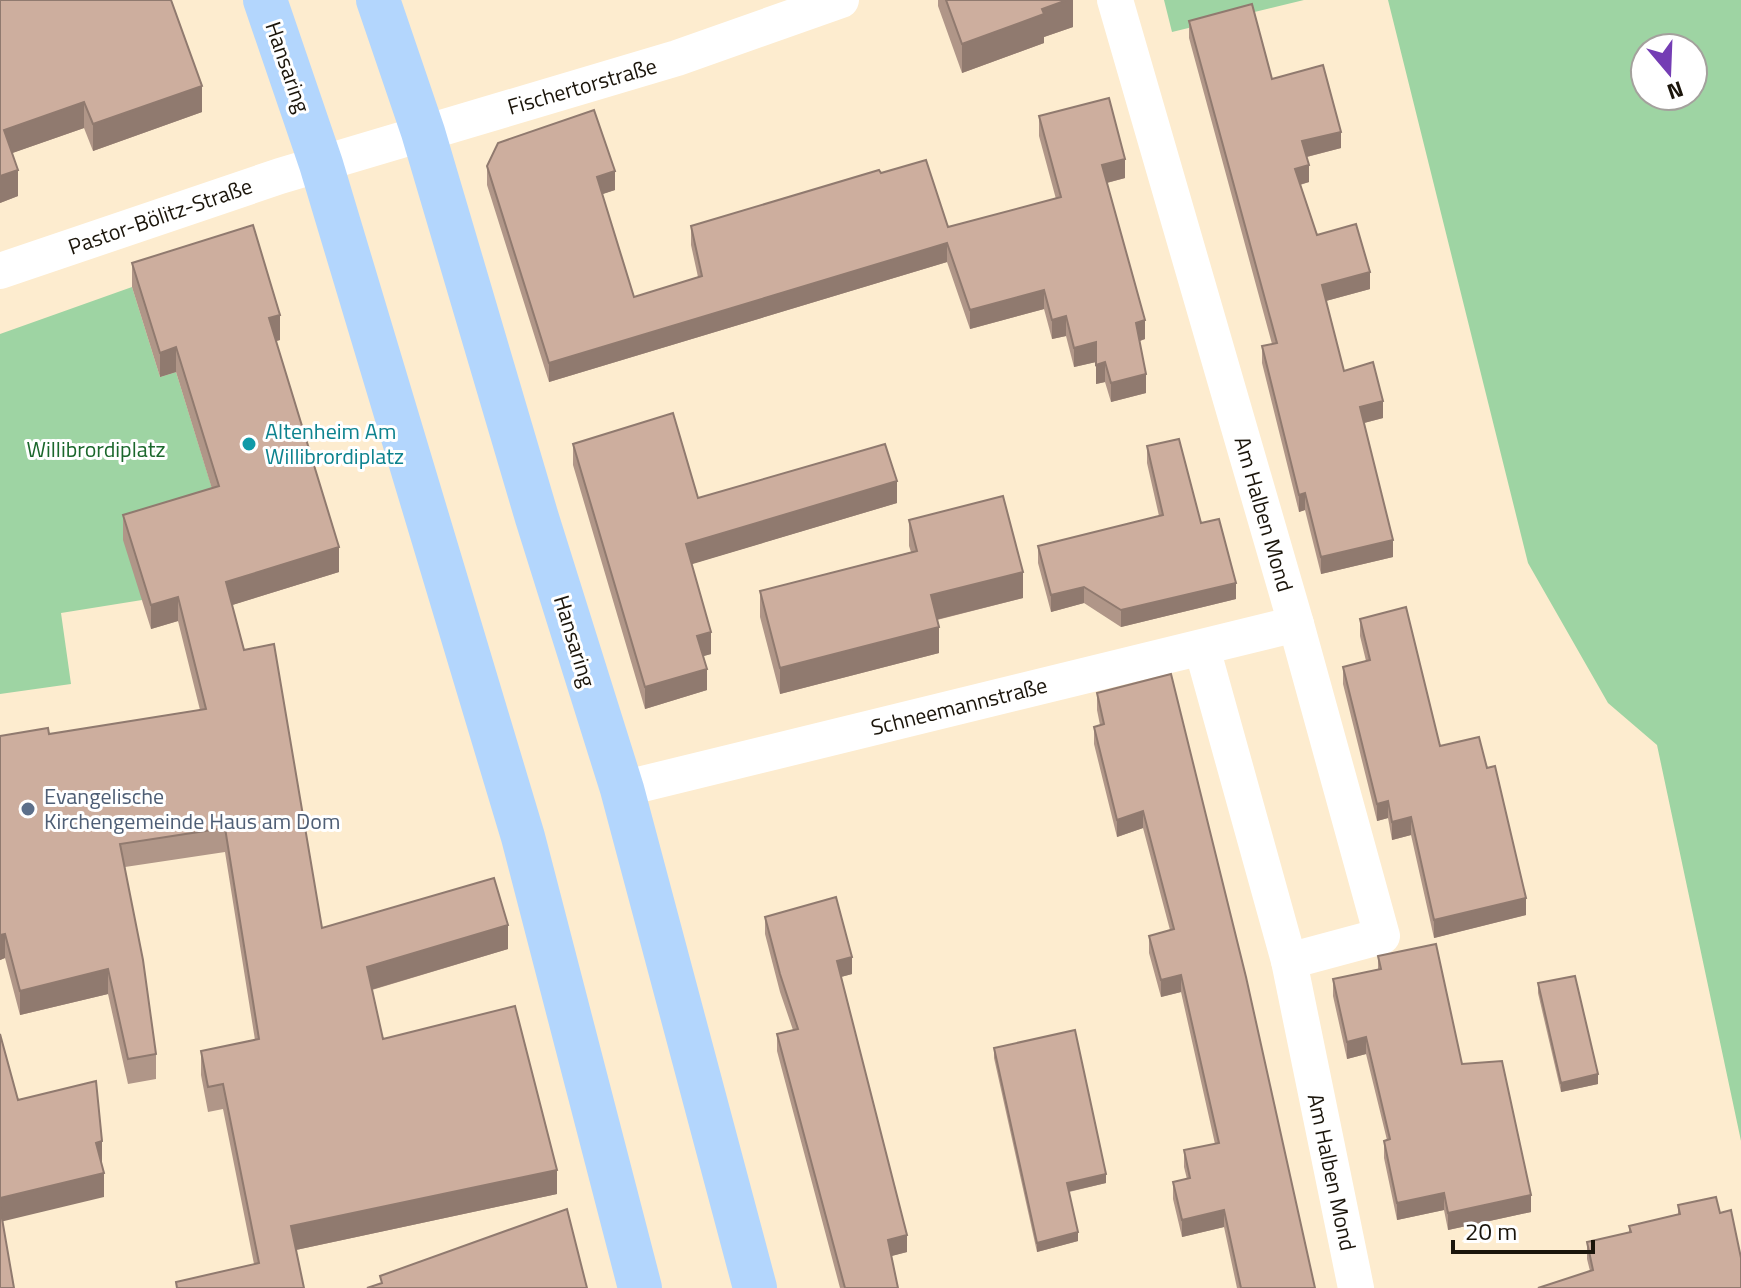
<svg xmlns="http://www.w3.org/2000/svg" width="1741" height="1288" viewBox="0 0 1741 1288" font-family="'Titillium Web',sans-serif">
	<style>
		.green { fill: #9ed4a3; fill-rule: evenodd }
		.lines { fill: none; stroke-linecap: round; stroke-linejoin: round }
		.street { stroke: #fff; stroke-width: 36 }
		.primary { stroke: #b3d6fd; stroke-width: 44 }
		.wall { fill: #b09688 }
		.shaded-wall { fill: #907a6f }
		.building { fill: #cdae9e; stroke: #907a6f; stroke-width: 2 }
		.culture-dot { fill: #0f9aa8; stroke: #fff; stroke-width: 3 }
		.service-dot { fill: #5c6f8a; stroke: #fff; stroke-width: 3 }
		.labels { text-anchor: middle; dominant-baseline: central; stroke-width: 6; stroke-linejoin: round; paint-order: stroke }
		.street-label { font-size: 22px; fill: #1b150b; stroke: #fff }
		.culture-label { font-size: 22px; fill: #0d838f; stroke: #fff; text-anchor: start }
		.park-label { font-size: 22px; fill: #1b672c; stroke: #fff }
		.service-label { font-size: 22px; fill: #4e5e75; stroke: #fff; text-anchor: start }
	</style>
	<rect width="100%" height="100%" fill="#fdeccf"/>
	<!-- green -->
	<g class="green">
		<path d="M 1164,0 L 1304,0 L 1172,32 Z"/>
		<path d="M 1388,0 L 1741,0 L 1741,1141 L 1657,745 L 1608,703 L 1528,563 ZM 1645,48 L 1693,48 L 1693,96 L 1645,96 Z"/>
		<path d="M 132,287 L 160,377 L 176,372 L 219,511 L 142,600 L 61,613 L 71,684 L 0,694 L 0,334 Z"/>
	</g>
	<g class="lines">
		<!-- street -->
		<g class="street">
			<path d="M 1115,0 L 1296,624 L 1382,936 L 1289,961"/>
			<path d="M 0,271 L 280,176 L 677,58 L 841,0"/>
			<path d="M 1202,648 L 1289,961 L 1356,1288"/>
			<path d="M 622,789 L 1296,624"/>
		</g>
		<!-- primary -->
		<g class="primary">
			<path d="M 265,0 L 321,164 L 523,837 L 640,1288"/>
			<path d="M 378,0 L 423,132 L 537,518 L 622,789 L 755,1288"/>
		</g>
	</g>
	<!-- wall -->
	<g class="wall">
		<path d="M 0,0 L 202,112 L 93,151 L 84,128 L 12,153 L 18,196 L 0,203 Z"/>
		<path d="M 938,0 L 1073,0 L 1073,27 L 1044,37 L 1044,43 L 962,73 L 938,6 Z"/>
		<path d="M 1189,21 L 1272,79 L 1341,148 L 1307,157 L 1309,182 L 1300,185 L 1317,235 L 1370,289 L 1326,301 L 1344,371 L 1383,418 L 1364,423 L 1393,557 L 1321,574 L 1305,510 L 1299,512 L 1262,363 L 1262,346 L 1272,344 L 1189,38 Z"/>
		<path d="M 1039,116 L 1125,178 L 1107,183 L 1145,339 L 1140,341 L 1146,393 L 1111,402 L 1105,382 L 1096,384 L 1096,362 L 1074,367 L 1066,336 L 1052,339 L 1044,309 L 970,329 L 947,262 L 549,382 L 487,185 L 487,166 L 615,190 L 602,194 L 634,297 L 698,277 L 691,245 L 691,226 L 881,173 L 948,227 L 1056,199 L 1039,136 Z"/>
		<path d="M 132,263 L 280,340 L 276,341 L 339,572 L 232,605 L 322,928 L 508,949 L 372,990 L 383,1039 L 557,1194 L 296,1250 L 304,1288 L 176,1288 L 176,1282 L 254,1264 L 223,1109 L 208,1112 L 201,1075 L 201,1051 L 255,1040 L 225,852 L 125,867 L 156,1054 L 156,1079 L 128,1084 L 108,994 L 20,1015 L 5,958 L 0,960 L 0,736 L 49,734 L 200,710 L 178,621 L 151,629 L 123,540 L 123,515 L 212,489 L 176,372 L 160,377 L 132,287 Z"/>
		<path d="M 573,444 L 698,498 L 897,503 L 691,564 L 711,654 L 703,656 L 707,690 L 645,709 L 573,465 Z"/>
		<path d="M 1147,446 L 1201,523 L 1236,599 L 1121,627 L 1084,603 L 1051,612 L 1038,563 L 1038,546 L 1159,516 L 1147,463 Z"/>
		<path d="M 909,520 L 1023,598 L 937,620 L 939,653 L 780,694 L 760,617 L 760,591 L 911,552 L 909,546 Z"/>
		<path d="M 1360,619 L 1440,746 L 1526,915 L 1434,938 L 1411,835 L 1392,840 L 1388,818 L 1377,821 L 1343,684 L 1343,667 L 1366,661 L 1360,636 Z"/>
		<path d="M 1171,674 L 1315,1288 L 1237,1288 L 1224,1227 L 1182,1237 L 1173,1199 L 1173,1182 L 1187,1179 L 1184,1167 L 1184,1150 L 1215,1144 L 1181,992 L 1161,997 L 1149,953 L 1149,936 L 1170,930 L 1143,828 L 1117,837 L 1094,744 L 1094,727 L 1100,725 L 1097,710 L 1097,693 Z"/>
		<path d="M 765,917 L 852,974 L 841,977 L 907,1252 L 891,1256 L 898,1288 L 840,1288 L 777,1051 L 777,1034 L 793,1030 L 780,992 L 765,934 Z"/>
		<path d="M 1378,956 L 1462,1064 L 1531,1212 L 1448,1230 L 1444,1210 L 1397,1220 L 1384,1158 L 1384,1141 L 1387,1140 L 1366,1054 L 1347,1059 L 1333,996 L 1333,979 L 1378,970 Z"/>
		<path d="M 1538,983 L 1598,1084 L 1561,1092 L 1538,993 Z"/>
		<path d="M 994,1048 L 1106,1183 L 1069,1192 L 1078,1241 L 1037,1252 L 994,1058 Z"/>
		<path d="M 1678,1205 L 1720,1213 L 1741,1258 L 1545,1287 L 1590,1271 L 1587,1259 L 1587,1242 L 1629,1233 L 1629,1226 L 1678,1214 Z"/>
	</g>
	<!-- shaded-wall -->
	<g class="shaded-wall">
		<path d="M 1067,0 L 1073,0 L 1073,27 L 1044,37 L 1044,43 L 962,73 L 962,44 L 1042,9 Z"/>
		<path d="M 202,86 L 202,112 L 93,151 L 93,124 Z"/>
		<path d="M 84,102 L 84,128 L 4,156 L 4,130 Z"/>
		<path d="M 1341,132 L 1341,148 L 1302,158 L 1302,141 Z"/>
		<path d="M 1125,159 L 1125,178 L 1102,184 L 1102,165 Z"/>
		<path d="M 1309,165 L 1309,182 L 1295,186 L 1295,169 Z"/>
		<path d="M 18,170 L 18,196 L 0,203 L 0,176 Z"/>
		<path d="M 615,171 L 615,190 L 597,196 L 597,177 Z"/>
		<path d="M 947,243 L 947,262 L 549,382 L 549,363 Z"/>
		<path d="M 1370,272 L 1370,289 L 1322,302 L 1322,285 Z"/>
		<path d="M 1044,290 L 1044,309 L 970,329 L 970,310 Z"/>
		<path d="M 280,315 L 280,340 L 269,343 L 269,318 Z"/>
		<path d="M 1066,316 L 1066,336 L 1052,339 L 1052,320 Z"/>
		<path d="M 1145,320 L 1145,339 L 1136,342 L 1136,323 Z"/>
		<path d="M 1096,342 L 1096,362 L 1074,367 L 1074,348 Z"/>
		<path d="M 176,347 L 176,372 L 160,377 L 160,353 Z"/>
		<path d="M 1105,362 L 1105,382 L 1096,384 L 1096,365 Z"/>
		<path d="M 1146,374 L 1146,393 L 1111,402 L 1111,383 Z"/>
		<path d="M 1383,401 L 1383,418 L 1360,424 L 1360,407 Z"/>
		<path d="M 897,481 L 897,503 L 686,566 L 686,544 Z"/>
		<path d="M 1305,493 L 1305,510 L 1299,512 L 1299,495 Z"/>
		<path d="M 1393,540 L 1393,557 L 1321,574 L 1321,557 Z"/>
		<path d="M 339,547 L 339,572 L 226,607 L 226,582 Z"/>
		<path d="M 1023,572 L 1023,598 L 931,621 L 931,595 Z"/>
		<path d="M 1236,583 L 1236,599 L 1121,627 L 1121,610 Z"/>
		<path d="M 1084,587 L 1084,603 L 1051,612 L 1051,595 Z"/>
		<path d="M 178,597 L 178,621 L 151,629 L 151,605 Z"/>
		<path d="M 939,627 L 939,653 L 780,694 L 780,668 Z"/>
		<path d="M 711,632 L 711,654 L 697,658 L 697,636 Z"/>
		<path d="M 707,669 L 707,690 L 645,709 L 645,687 Z"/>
		<path d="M 1388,801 L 1388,818 L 1377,821 L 1377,804 Z"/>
		<path d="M 1143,811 L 1143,828 L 1117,837 L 1117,820 Z"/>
		<path d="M 1411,817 L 1411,835 L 1392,840 L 1392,822 Z"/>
		<path d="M 1526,898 L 1526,915 L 1434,938 L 1434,920 Z"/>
		<path d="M 508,925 L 508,949 L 367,991 L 367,967 Z"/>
		<path d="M 5,934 L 5,958 L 0,960 L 0,935 Z"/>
		<path d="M 852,957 L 852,974 L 837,978 L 837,961 Z"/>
		<path d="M 108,969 L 108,994 L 20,1015 L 20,991 Z"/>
		<path d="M 1181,975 L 1181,992 L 1161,997 L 1161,980 Z"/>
		<path d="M 1366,1037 L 1366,1054 L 1347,1059 L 1347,1042 Z"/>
		<path d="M 1598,1074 L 1598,1084 L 1561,1092 L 1561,1083 Z"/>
		<path d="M 102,1141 L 102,1166 L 96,1143 Z"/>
		<path d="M 557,1170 L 557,1194 L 291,1251 L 291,1226 Z"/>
		<path d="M 104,1173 L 104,1197 L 0,1222 L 0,1198 Z"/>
		<path d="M 1106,1174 L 1106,1183 L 1067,1192 L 1067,1183 Z"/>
		<path d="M 1444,1193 L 1444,1210 L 1397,1220 L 1397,1203 Z"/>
		<path d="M 1531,1195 L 1531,1212 L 1448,1230 L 1448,1213 Z"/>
		<path d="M 1224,1210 L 1224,1227 L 1182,1237 L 1182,1220 Z"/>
		<path d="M 1078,1232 L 1078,1241 L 1037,1252 L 1037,1243 Z"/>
		<path d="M 907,1235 L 907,1252 L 888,1257 L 888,1240 Z"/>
	</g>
	<!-- building -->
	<g class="building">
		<path d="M 0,0 L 171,0 L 202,86 L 93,124 L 84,102 L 4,130 L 18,170 L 0,176 Z"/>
		<path d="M 946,0 L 1067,0 L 1042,9 L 1044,14 L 962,44 Z"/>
		<path d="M 1252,4 L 1272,79 L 1323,65 L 1341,132 L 1302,141 L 1309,165 L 1295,169 L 1317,235 L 1356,224 L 1370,272 L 1322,285 L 1344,371 L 1373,362 L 1383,401 L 1360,407 L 1393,540 L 1321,557 L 1305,493 L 1299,495 L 1262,346 L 1277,343 L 1189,21 Z"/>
		<path d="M 1109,98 L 1125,159 L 1102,165 L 1145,320 L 1136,323 L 1146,374 L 1111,383 L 1105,362 L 1096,365 L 1096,342 L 1074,348 L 1066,316 L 1052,320 L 1044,290 L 970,310 L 947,243 L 549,363 L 487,166 L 498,143 L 594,110 L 615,171 L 597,177 L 634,297 L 702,276 L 691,226 L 879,170 L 881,173 L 926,160 L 948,227 L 1061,197 L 1039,116 Z"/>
		<path d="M 253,225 L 280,315 L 269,318 L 339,547 L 226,582 L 244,650 L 274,644 L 322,928 L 494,878 L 508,925 L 367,967 L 383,1039 L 515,1006 L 557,1170 L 291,1226 L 304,1288 L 177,1288 L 176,1282 L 259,1263 L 223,1084 L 208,1087 L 201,1051 L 259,1039 L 225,828 L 120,844 L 143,960 L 156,1054 L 128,1059 L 108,969 L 20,991 L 5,934 L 0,935 L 0,736 L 48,728 L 49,734 L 206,709 L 178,597 L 151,605 L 123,515 L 219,486 L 176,347 L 160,353 L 132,263 Z"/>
		<path d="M 673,413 L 698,498 L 885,444 L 897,481 L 686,544 L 711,632 L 697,636 L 707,669 L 645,687 L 573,444 Z"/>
		<path d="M 1179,439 L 1201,523 L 1219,519 L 1236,583 L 1121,610 L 1084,587 L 1051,595 L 1038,546 L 1163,515 L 1147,446 Z"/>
		<path d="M 1003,496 L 1023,572 L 931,595 L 939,627 L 780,668 L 760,591 L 917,551 L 909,520 Z"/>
		<path d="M 1406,607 L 1440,746 L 1479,737 L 1487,768 L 1495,766 L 1526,898 L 1434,920 L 1411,817 L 1392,822 L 1388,801 L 1377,804 L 1343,667 L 1370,660 L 1360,619 Z"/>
		<path d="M 1171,674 L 1246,977 L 1315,1288 L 1241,1288 L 1224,1210 L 1182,1220 L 1173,1182 L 1190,1178 L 1184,1150 L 1219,1143 L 1181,975 L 1161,980 L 1149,936 L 1174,929 L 1143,811 L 1117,820 L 1094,727 L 1104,724 L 1097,693 Z"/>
		<path d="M 836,897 L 852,957 L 837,961 L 907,1235 L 888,1240 L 898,1288 L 845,1288 L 777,1034 L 798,1029 L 780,974 L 765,917 Z"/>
		<path d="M 1436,944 L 1462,1064 L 1502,1061 L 1531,1195 L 1448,1213 L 1444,1193 L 1397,1203 L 1384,1141 L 1390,1139 L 1366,1037 L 1347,1042 L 1333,979 L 1381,969 L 1378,956 Z"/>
		<path d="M 1575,976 L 1598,1074 L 1561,1083 L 1538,983 Z"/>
		<path d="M 1075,1030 L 1106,1174 L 1067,1183 L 1078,1232 L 1037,1243 L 994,1048 Z"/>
		<path d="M 0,1034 L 18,1100 L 96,1081 L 102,1141 L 96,1143 L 104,1173 L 0,1198 Z"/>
		<path d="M 1716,1197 L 1720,1213 L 1731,1210 L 1741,1258 L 1741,1288 L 1538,1288 L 1593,1270 L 1587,1242 L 1631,1232 L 1629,1226 L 1680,1214 L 1678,1205 Z"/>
		<path d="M 0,1207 L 14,1288 L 0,1288 Z"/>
		<path d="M 567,1209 L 587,1288 L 367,1288 L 382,1283 L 380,1276 Z"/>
	</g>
	<!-- markers -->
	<circle class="culture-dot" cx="249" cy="444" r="8"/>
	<circle class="service-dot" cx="28" cy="809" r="8"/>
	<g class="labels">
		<!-- street labels -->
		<g class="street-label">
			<text transform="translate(288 67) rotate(71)">Hansaring</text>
			<text transform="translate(582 86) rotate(-16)">Fischertorstraße</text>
			<text transform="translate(160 216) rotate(-19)">Pastor-Bölitz-Straße</text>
			<text transform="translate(1264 514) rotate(74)">Am Halben Mond</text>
			<text transform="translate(575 641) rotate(73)">Hansaring</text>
			<text transform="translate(959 706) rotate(-14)">Schneemannstraße</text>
			<text transform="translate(1332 1172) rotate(78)">Am Halben Mond</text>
		</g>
		<!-- culture labels -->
		<g class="culture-label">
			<text x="265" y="431">Altenheim Am<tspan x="265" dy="25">Willibrordiplatz</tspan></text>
		</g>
		<!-- park labels -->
		<g class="park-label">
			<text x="96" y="449">Willibrordiplatz</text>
		</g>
		<!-- service labels -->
		<g class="service-label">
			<text x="44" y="796">Evangelische<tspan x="44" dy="25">Kirchengemeinde Haus am Dom</tspan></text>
		</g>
	</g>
	<!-- north arrow -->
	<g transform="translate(1669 72) rotate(161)"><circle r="38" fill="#ffffff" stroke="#a4a19d" stroke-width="2"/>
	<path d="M0-6L14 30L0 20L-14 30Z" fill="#743db4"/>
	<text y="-12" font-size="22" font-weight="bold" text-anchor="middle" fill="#1b150b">N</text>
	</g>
	<!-- scale -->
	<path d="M1453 1240v12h140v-12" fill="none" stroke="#1b150b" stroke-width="4"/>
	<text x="1465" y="1240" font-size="24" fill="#1b150b" stroke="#ffffff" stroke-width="6" paint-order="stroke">20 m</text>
</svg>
